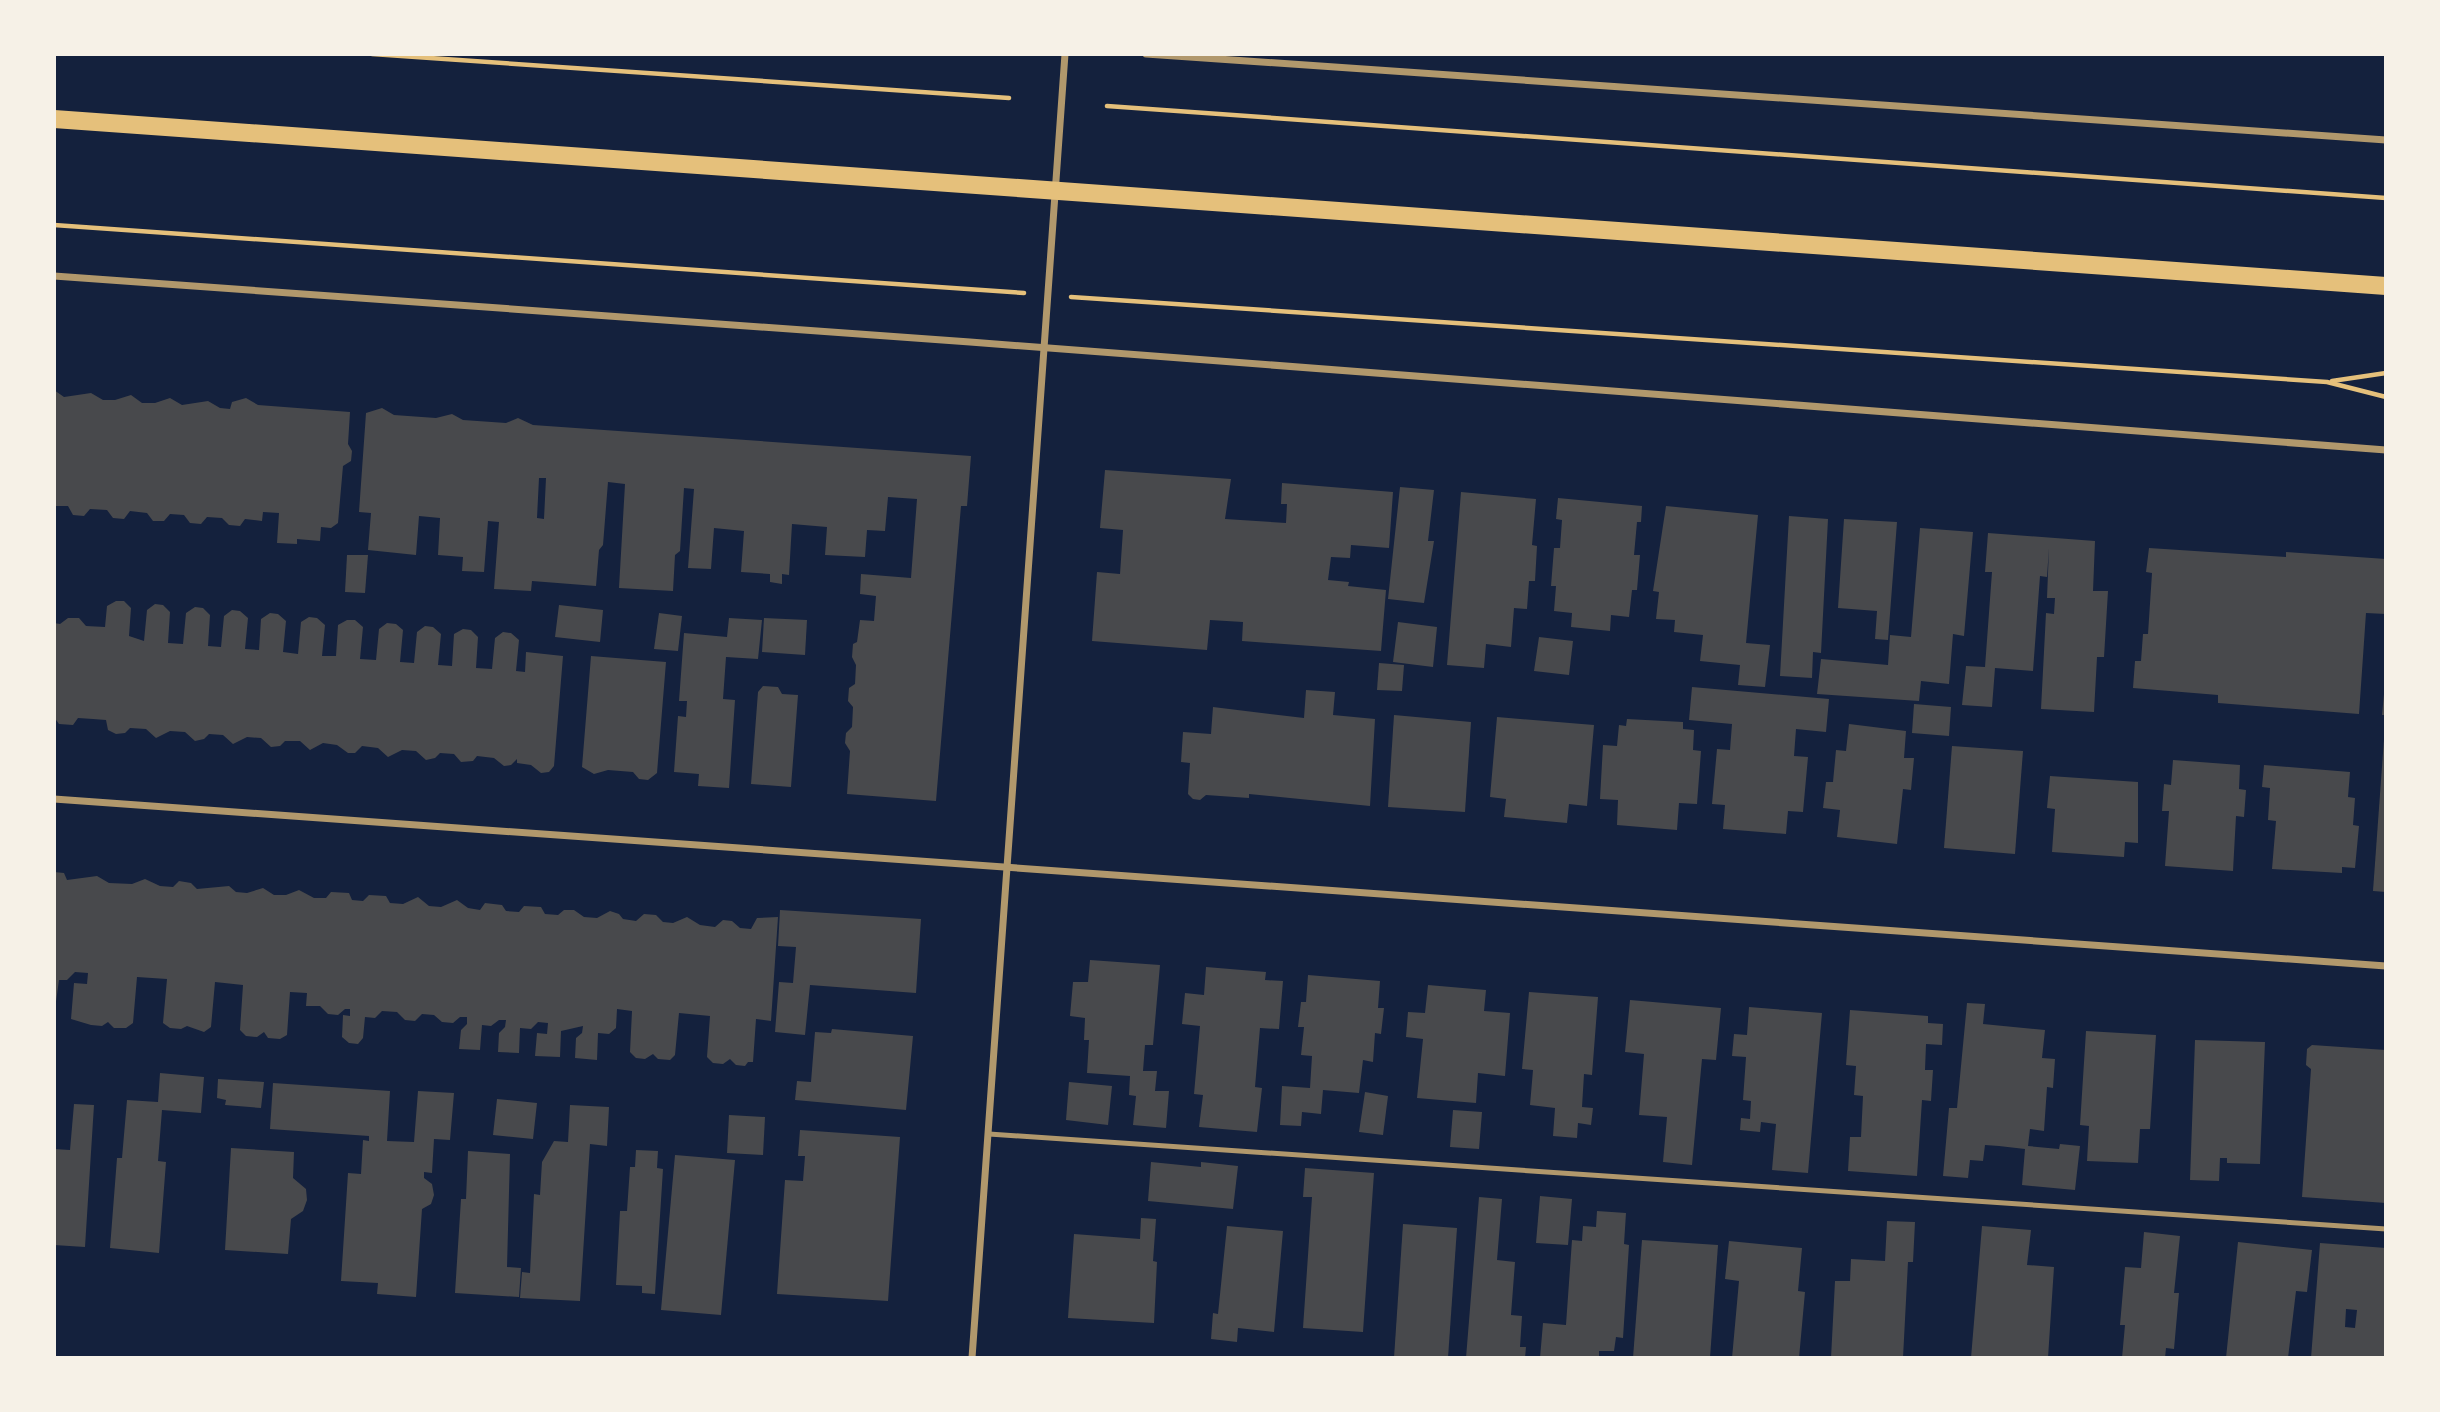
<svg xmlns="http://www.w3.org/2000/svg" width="2440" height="1412" viewBox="0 0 2440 1412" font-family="'Work Sans',sans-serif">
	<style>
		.building { fill: #48494c; fill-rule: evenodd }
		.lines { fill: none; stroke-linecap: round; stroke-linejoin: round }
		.path { stroke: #e5c07b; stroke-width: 4.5 }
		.service { stroke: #b1986c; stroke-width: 5 }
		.minor { stroke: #b1986c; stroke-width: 7 }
		.primary { stroke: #e5c07b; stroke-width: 18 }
	</style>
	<rect width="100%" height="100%" fill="#14213d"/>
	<!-- building -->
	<g class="building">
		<path d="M 54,390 L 64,397 L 91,393 L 103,400 L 115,400 L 131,395 L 142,403 L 155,403 L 170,398 L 182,405 L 208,401 L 220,408 L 230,409 L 232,402 L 246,398 L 258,405 L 350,412 L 348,444 L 352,451 L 351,461 L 343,466 L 338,523 L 331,528 L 321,527 L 320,541 L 297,539 L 297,544 L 277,543 L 279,513 L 263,512 L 262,521 L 245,519 L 240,526 L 229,525 L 222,518 L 207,517 L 201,524 L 190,523 L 184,515 L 170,514 L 164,521 L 153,521 L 147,513 L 130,511 L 124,519 L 113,518 L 107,510 L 90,509 L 84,516 L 73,515 L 68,506 L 54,506 Z"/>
		<path d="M 382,408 L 394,415 L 436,418 L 452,414 L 463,420 L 506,423 L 518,418 L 533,425 L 971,456 L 967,506 L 961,506 L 936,801 L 847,794 L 850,751 L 845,743 L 846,733 L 852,727 L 853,707 L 848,701 L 849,688 L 855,684 L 856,665 L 852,657 L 853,644 L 857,642 L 860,620 L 874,621 L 876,596 L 860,594 L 861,574 L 911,578 L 917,499 L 888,497 L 885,531 L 867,530 L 865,557 L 825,555 L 827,527 L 792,524 L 789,575 L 782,574 L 782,584 L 770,582 L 770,574 L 741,572 L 744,531 L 714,528 L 711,569 L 688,568 L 694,489 L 684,488 L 680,551 L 675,555 L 673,591 L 619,588 L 625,484 L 608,482 L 603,545 L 599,550 L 596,586 L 532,581 L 531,591 L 494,589 L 499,522 L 488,521 L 484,572 L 462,571 L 463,557 L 438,555 L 440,518 L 419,516 L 416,555 L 368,550 L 371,513 L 359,512 L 366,413 ZM 539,478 L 546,478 L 544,519 L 537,518 Z"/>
		<path d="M 1105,470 L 1231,479 L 1225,519 L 1286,523 L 1287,504 L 1281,504 L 1282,483 L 1393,492 L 1389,548 L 1351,545 L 1350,558 L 1331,557 L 1328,580 L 1349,582 L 1348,586 L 1386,590 L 1381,651 L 1242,641 L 1243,622 L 1210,620 L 1207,650 L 1092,641 L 1097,572 L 1120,574 L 1123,530 L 1100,528 Z"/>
		<path d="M 1400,487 L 1434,490 L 1428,541 L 1434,541 L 1424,603 L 1388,599 Z"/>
		<path d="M 1461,492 L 1536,499 L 1532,545 L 1537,546 L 1535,581 L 1529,581 L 1527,609 L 1514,608 L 1511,647 L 1486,644 L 1484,668 L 1447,665 Z"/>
		<path d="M 1558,498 L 1642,506 L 1641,522 L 1637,522 L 1634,555 L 1640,555 L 1637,590 L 1632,590 L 1629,617 L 1611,615 L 1610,631 L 1571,627 L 1572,613 L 1554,611 L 1556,586 L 1551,586 L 1554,548 L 1560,548 L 1562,520 L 1556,519 Z"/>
		<path d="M 1666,506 L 1758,515 L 1746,643 L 1770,645 L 1765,687 L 1738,685 L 1740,665 L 1700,661 L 1703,635 L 1674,632 L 1675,620 L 1656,619 L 1659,592 L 1653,591 Z"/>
		<path d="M 1789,516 L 1828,519 L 1821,653 L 1813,652 L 1812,678 L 1780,676 Z"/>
		<path d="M 1844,519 L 1897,522 L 1888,640 L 1875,639 L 1877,611 L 1838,608 Z"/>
		<path d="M 1920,528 L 1973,532 L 1964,636 L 1953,634 L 1949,684 L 1921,681 L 1919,701 L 1817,694 L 1821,659 L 1888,665 L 1890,635 L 1911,637 Z"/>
		<path d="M 1988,533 L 2095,541 L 2093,591 L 2108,591 L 2104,657 L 2097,657 L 2094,712 L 2041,709 L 2046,613 L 2054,614 L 2055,598 L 2047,598 L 2049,548 L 2047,577 L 2040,576 L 2033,671 L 1995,668 L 1992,707 L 1962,705 L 1966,666 L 1985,667 L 1992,572 L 1985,572 Z"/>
		<path d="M 2149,548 L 2286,557 L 2286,552 L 2386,559 L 2386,614 L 2366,613 L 2359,714 L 2218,703 L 2218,695 L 2133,688 L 2135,661 L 2141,661 L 2143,634 L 2148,634 L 2152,573 L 2146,572 Z"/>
		<path d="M 347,555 L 368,555 L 365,593 L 345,592 Z"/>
		<path d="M 116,601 L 124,601 L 131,608 L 129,636 L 144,641 L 147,610 L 155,604 L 163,605 L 170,612 L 168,643 L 183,644 L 186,613 L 195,607 L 203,608 L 210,615 L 208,646 L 221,647 L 224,616 L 232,610 L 240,611 L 248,618 L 245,649 L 259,650 L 261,619 L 270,613 L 278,614 L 286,621 L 283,652 L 298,654 L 301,622 L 309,617 L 317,618 L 325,625 L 322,656 L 336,656 L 338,625 L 347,620 L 355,620 L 363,627 L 360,659 L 376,660 L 379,629 L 387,623 L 396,624 L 403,630 L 400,662 L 414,663 L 417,632 L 425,626 L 433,627 L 441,634 L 438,665 L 452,666 L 454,634 L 463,629 L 471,630 L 478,637 L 476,668 L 492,669 L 495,638 L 503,632 L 511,633 L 519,640 L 516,671 L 525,672 L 526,652 L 563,656 L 554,766 L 549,772 L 541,773 L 531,765 L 517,763 L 517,759 L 511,765 L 504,766 L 494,758 L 477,756 L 473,761 L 461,762 L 454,754 L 440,753 L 435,758 L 426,760 L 416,751 L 402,750 L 388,757 L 378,748 L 362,746 L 355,753 L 348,753 L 337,745 L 323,743 L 310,750 L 300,741 L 285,741 L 280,746 L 271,747 L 261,738 L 247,737 L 233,744 L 223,735 L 209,734 L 204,739 L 195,741 L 185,732 L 170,731 L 156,738 L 146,729 L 130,728 L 125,733 L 116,734 L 108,730 L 106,720 L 93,719 L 78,718 L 73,725 L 59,724 L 54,717 L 54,623 L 60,624 L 68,618 L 79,618 L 86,626 L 105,627 L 107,606 Z"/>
		<path d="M 559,605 L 603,610 L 600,642 L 555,637 Z"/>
		<path d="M 659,613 L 682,616 L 678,651 L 654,649 Z"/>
		<path d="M 729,618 L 762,620 L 758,659 L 726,657 L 723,699 L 735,700 L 729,788 L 698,786 L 699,774 L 674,772 L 678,716 L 686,717 L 687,701 L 679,701 L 684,633 L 727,637 Z"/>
		<path d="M 764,618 L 807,620 L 805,655 L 762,652 Z"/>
		<path d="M 1398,622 L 1437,627 L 1433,667 L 1393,662 Z"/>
		<path d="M 1539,637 L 1573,641 L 1569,675 L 1534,671 Z"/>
		<path d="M 591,656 L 666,662 L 657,773 L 648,780 L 639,779 L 633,772 L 608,770 L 594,774 L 582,767 Z"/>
		<path d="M 1379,663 L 1404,665 L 1402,691 L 1377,690 Z"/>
		<path d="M 763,686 L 778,687 L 782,694 L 798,695 L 791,787 L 751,784 L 758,692 Z"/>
		<path d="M 1692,687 L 1829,699 L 1826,732 L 1796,729 L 1794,756 L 1808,757 L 1803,812 L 1788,811 L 1786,834 L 1723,829 L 1725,805 L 1712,804 L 1717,749 L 1730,750 L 1732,724 L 1689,720 Z"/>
		<path d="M 1306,690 L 1335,692 L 1333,715 L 1375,719 L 1370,806 L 1249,794 L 1249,798 L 1206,795 L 1200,800 L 1193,799 L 1188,794 L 1190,763 L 1181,762 L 1183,732 L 1211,734 L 1213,707 L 1304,718 Z"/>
		<path d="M 2384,694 L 2386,694 L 2386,715 L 2382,715 Z"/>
		<path d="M 1914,704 L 1951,707 L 1949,736 L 1912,733 Z"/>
		<path d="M 1394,715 L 1471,722 L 1465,812 L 1388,807 Z"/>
		<path d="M 1497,717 L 1594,725 L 1587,806 L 1569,804 L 1567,823 L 1504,817 L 1506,799 L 1490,797 Z"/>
		<path d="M 1627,719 L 1683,722 L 1683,729 L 1694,730 L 1693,750 L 1701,751 L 1697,804 L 1679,803 L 1677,830 L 1617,825 L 1618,800 L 1600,799 L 1603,745 L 1617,746 L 1619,725 L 1626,726 Z"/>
		<path d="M 1849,724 L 1906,731 L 1904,758 L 1914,758 L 1911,790 L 1903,789 L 1897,844 L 1837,837 L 1840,810 L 1823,808 L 1826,782 L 1833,782 L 1836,750 L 1846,751 Z"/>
		<path d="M 2384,739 L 2386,739 L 2386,892 L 2373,891 Z"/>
		<path d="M 1952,746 L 2023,751 L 2015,854 L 1944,848 Z"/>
		<path d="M 2173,760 L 2240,765 L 2239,789 L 2246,790 L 2244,817 L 2236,816 L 2233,871 L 2165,866 L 2169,811 L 2162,811 L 2164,784 L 2171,785 Z"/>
		<path d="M 2264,765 L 2350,772 L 2348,797 L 2355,798 L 2353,825 L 2359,826 L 2355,868 L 2342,867 L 2342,873 L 2272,869 L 2276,821 L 2268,820 L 2270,788 L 2262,787 Z"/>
		<path d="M 2050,776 L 2138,782 L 2138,843 L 2125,842 L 2124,857 L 2052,852 L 2055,809 L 2047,808 Z"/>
		<path d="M 54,872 L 64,873 L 67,880 L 97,876 L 109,883 L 132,884 L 145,879 L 160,886 L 173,887 L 179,881 L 191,883 L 197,889 L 229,886 L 236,892 L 247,893 L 263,888 L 274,895 L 286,895 L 299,890 L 314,898 L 326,898 L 331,892 L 349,893 L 352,900 L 363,901 L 369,895 L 386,896 L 390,903 L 403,904 L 418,897 L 429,906 L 441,907 L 457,900 L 468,908 L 480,910 L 485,903 L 502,905 L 506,911 L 519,912 L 524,906 L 541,907 L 545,914 L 558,915 L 564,910 L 574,910 L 584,917 L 597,918 L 610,911 L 619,914 L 623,919 L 636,921 L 644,914 L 656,915 L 663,922 L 673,923 L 687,917 L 700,925 L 715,927 L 723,920 L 732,921 L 740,928 L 751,929 L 757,918 L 778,917 L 771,1021 L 756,1019 L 753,1062 L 748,1062 L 745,1066 L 736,1065 L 730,1059 L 723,1064 L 713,1063 L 707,1057 L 710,1016 L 679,1013 L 675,1055 L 670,1060 L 658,1059 L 653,1054 L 645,1059 L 636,1058 L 630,1052 L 632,1011 L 617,1009 L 616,1028 L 609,1034 L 598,1033 L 597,1060 L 575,1058 L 576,1038 L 582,1033 L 583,1026 L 561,1031 L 560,1057 L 535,1056 L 537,1033 L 547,1034 L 548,1023 L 538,1022 L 531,1029 L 520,1028 L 519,1053 L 498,1052 L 499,1033 L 505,1027 L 506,1020 L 499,1020 L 491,1026 L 482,1025 L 480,1050 L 459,1049 L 461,1030 L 467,1024 L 467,1017 L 460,1017 L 453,1023 L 442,1022 L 434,1015 L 422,1014 L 415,1021 L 405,1020 L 397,1012 L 382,1011 L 375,1018 L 365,1017 L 363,1038 L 358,1044 L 349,1043 L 342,1037 L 343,1015 L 350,1016 L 350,1009 L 345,1009 L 338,1015 L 328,1014 L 320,1006 L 306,1006 L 307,993 L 290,992 L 287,1035 L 280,1039 L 268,1038 L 264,1032 L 257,1037 L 246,1036 L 240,1030 L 243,985 L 215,982 L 211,1027 L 204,1032 L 187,1026 L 181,1029 L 170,1028 L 163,1023 L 167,979 L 137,977 L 133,1023 L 126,1028 L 114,1028 L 108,1022 L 102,1026 L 91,1025 L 71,1019 L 74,983 L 87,984 L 88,973 L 75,972 L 67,980 L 59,980 L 54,1016 Z"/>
		<path d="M 780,910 L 921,919 L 916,993 L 810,985 L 805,1035 L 775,1032 L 779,982 L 793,983 L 796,947 L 778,946 Z"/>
		<path d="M 1090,960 L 1160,965 L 1153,1045 L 1145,1045 L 1143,1071 L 1157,1071 L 1155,1091 L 1169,1091 L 1166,1128 L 1133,1125 L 1136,1096 L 1129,1095 L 1130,1076 L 1087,1073 L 1089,1040 L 1084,1040 L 1085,1018 L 1070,1016 L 1073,982 L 1088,982 Z"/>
		<path d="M 1206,967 L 1266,972 L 1265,980 L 1283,981 L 1279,1029 L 1260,1028 L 1255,1087 L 1262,1088 L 1257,1132 L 1199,1127 L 1203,1095 L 1194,1094 L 1200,1026 L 1182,1024 L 1185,993 L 1204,995 Z"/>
		<path d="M 1308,975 L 1380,981 L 1378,1008 L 1384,1008 L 1381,1034 L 1375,1033 L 1373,1062 L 1363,1060 L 1359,1093 L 1323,1090 L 1321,1114 L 1302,1112 L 1301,1126 L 1280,1125 L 1282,1086 L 1310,1088 L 1312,1056 L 1301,1055 L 1304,1027 L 1298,1027 L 1301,1002 L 1306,1002 Z"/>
		<path d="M 1428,985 L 1486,990 L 1484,1011 L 1510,1013 L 1505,1076 L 1478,1073 L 1476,1103 L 1417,1098 L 1423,1039 L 1406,1037 L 1408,1012 L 1425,1013 Z"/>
		<path d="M 1529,992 L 1598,997 L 1592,1075 L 1584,1074 L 1582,1107 L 1593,1108 L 1591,1125 L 1578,1123 L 1577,1138 L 1553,1136 L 1555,1108 L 1530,1105 L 1533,1070 L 1522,1069 Z"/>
		<path d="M 1630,1000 L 1721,1008 L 1716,1060 L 1702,1059 L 1692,1165 L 1663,1162 L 1667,1117 L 1639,1115 L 1644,1054 L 1625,1052 Z"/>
		<path d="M 1967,1003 L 1985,1004 L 1983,1024 L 2045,1030 L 2042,1058 L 2055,1059 L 2053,1088 L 2047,1087 L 2044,1131 L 2030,1129 L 2028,1146 L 2059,1149 L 2060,1144 L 2080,1146 L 2075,1190 L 2022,1185 L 2025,1149 L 1999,1146 L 1985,1145 L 1983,1161 L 1970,1160 L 1968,1178 L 1943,1176 L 1949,1108 L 1957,1108 Z"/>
		<path d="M 1749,1007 L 1822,1013 L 1808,1173 L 1772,1170 L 1776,1124 L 1761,1122 L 1760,1132 L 1740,1130 L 1741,1118 L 1750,1119 L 1751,1101 L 1743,1100 L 1746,1057 L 1732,1056 L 1734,1034 L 1747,1035 Z"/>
		<path d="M 1850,1010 L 1928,1016 L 1928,1023 L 1943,1024 L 1942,1045 L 1926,1044 L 1925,1070 L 1933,1070 L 1931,1101 L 1922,1100 L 1917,1176 L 1848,1171 L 1850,1137 L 1861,1137 L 1863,1096 L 1854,1095 L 1856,1066 L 1846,1065 Z"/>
		<path d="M 832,1029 L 913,1036 L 906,1110 L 795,1100 L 797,1081 L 811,1082 L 815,1032 L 831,1033 Z"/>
		<path d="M 2086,1031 L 2156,1035 L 2150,1129 L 2140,1129 L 2138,1163 L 2087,1161 L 2089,1126 L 2080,1125 Z"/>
		<path d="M 2195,1040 L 2265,1042 L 2260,1164 L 2227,1163 L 2227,1158 L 2220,1158 L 2219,1181 L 2190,1180 Z"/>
		<path d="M 2312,1045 L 2386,1050 L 2386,1203 L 2302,1197 L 2311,1069 L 2306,1065 L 2307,1049 Z"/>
		<path d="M 160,1073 L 204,1077 L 201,1113 L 162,1110 L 158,1161 L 166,1162 L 159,1253 L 110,1248 L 117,1158 L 122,1158 L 127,1100 L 158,1102 Z"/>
		<path d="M 218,1079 L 264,1082 L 261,1108 L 225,1105 L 226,1100 L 217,1098 Z"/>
		<path d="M 1069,1082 L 1112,1086 L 1108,1125 L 1066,1120 Z"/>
		<path d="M 273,1083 L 390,1091 L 387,1141 L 414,1142 L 418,1091 L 454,1093 L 450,1140 L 434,1139 L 432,1173 L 424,1172 L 424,1178 L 432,1184 L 434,1195 L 431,1204 L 422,1209 L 416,1297 L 377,1294 L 378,1283 L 341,1281 L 348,1173 L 361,1174 L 363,1140 L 369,1141 L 369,1136 L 270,1129 Z"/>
		<path d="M 1365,1092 L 1388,1096 L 1383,1135 L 1359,1132 Z"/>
		<path d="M 497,1099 L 537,1103 L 533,1139 L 493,1135 Z"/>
		<path d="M 74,1104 L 94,1105 L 85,1247 L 54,1245 L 54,1149 L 70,1150 Z"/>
		<path d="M 570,1105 L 609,1107 L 607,1146 L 590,1144 L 580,1301 L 520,1298 L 522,1272 L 530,1273 L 534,1194 L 540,1195 L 542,1162 L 554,1141 L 568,1142 Z"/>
		<path d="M 1453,1110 L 1482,1112 L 1479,1149 L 1450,1147 Z"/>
		<path d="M 729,1115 L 765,1117 L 763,1155 L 727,1153 Z"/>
		<path d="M 800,1130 L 900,1137 L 888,1301 L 777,1294 L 785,1180 L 803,1181 L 805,1156 L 798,1156 Z"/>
		<path d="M 231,1148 L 294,1152 L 293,1178 L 306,1189 L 307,1200 L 303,1211 L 291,1219 L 288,1254 L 225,1250 Z"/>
		<path d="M 636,1150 L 658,1151 L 657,1168 L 663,1169 L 655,1294 L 642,1293 L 642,1286 L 616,1285 L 620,1211 L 627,1211 L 630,1167 L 635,1167 Z"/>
		<path d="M 468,1151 L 510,1154 L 507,1267 L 521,1268 L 519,1297 L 455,1293 L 461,1199 L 466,1199 Z"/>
		<path d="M 675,1155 L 735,1160 L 721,1315 L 661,1310 Z"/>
		<path d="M 1151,1162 L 1201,1167 L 1201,1162 L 1238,1166 L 1233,1209 L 1148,1201 Z"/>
		<path d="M 1305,1168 L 1374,1173 L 1363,1332 L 1303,1328 L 1312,1197 L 1303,1197 Z"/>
		<path d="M 1540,1196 L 1572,1199 L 1568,1245 L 1536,1243 Z"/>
		<path d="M 1479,1197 L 1502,1199 L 1497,1260 L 1515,1262 L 1511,1315 L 1522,1316 L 1520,1347 L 1526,1347 L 1525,1358 L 1466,1358 Z"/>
		<path d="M 1597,1211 L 1626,1213 L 1624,1244 L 1629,1245 L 1623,1338 L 1616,1337 L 1614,1351 L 1599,1351 L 1599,1358 L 1540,1358 L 1543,1323 L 1566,1325 L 1572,1240 L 1582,1241 L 1583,1226 L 1596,1227 Z"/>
		<path d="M 1141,1218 L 1156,1219 L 1153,1261 L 1157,1262 L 1154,1323 L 1068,1318 L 1074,1234 L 1140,1239 Z"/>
		<path d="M 1887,1221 L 1915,1222 L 1913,1262 L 1908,1262 L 1903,1358 L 1831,1358 L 1835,1281 L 1850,1281 L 1851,1259 L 1885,1261 Z"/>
		<path d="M 1403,1224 L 1457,1228 L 1448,1358 L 1394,1358 Z"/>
		<path d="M 1227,1226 L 1283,1231 L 1274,1332 L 1238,1328 L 1237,1342 L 1211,1339 L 1213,1313 L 1218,1314 Z"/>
		<path d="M 1982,1226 L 2031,1230 L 2027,1265 L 2054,1267 L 2048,1358 L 1971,1358 Z"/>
		<path d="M 2144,1232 L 2180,1236 L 2174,1293 L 2179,1293 L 2174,1349 L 2166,1348 L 2165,1358 L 2122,1358 L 2125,1325 L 2120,1325 L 2125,1267 L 2141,1268 Z"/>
		<path d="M 1642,1240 L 1718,1245 L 1710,1358 L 1633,1358 Z"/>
		<path d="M 1729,1241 L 1802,1248 L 1798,1291 L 1805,1292 L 1799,1358 L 1732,1358 L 1739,1281 L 1725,1279 Z"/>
		<path d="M 2238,1242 L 2312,1250 L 2307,1292 L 2296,1291 L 2288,1358 L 2226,1358 Z"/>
		<path d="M 2320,1243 L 2386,1248 L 2386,1358 L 2311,1358 ZM 2346,1309 L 2357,1310 L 2355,1328 L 2345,1327 Z"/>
	</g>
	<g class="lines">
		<!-- path -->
		<g class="path">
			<path d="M 372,54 L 1009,98"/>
			<path d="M 1107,106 L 2386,198"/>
			<path d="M 54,225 L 1024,293"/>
			<path d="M 1071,297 L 2327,382 L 2386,397"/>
			<path d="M 2332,381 L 2386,373"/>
		</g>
		<!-- service -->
		<path class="service" d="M 989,1134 L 2386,1229"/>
		<!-- minor -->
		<g class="minor">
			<path d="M 1146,54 L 2386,140"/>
			<path d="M 54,276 L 970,342 L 2386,450"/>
			<path d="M 54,799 L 2386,966"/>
			<path d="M 972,1358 L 1065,54"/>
		</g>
		<!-- primary -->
		<path class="primary" d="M 54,119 L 2386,286"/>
	</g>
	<!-- border -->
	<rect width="2440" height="1412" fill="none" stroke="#f6f1e7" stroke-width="112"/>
</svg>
